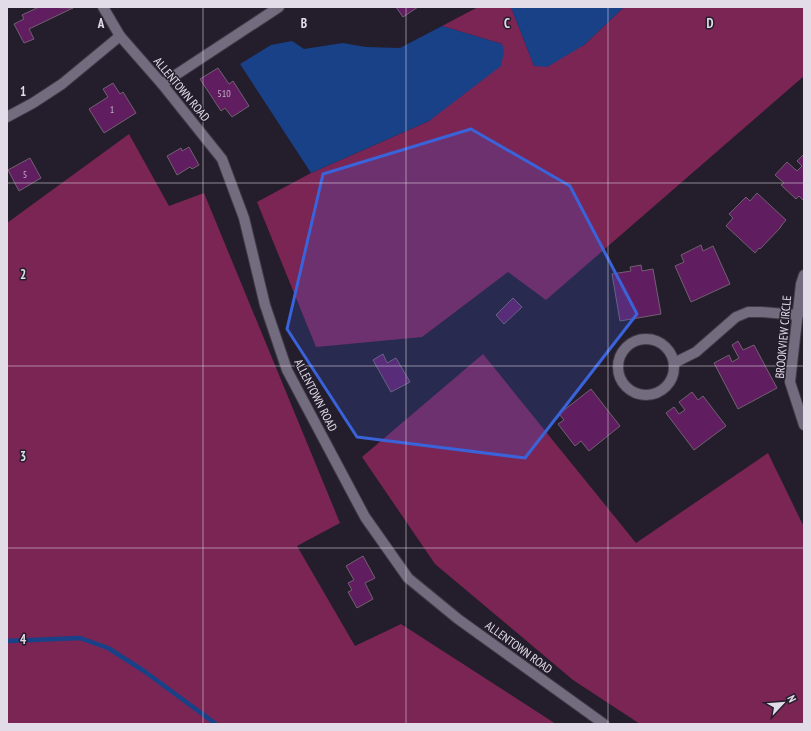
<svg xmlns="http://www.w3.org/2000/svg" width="811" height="731" viewBox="0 0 811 731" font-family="'PT Sans Narrow',sans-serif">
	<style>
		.forest { fill: #7a2554 }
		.water { fill: #194188 }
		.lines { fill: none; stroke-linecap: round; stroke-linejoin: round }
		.stream { stroke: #194188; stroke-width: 4.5 }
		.building { fill: #601e60; stroke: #716170 }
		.minor-casing { stroke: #403a47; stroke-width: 12 }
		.tertiary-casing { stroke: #403a47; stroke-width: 12 }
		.minor { stroke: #736b7e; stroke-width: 10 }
		.tertiary { stroke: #736b7e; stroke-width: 10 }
		.marked { fill: #3a63da; fill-opacity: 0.2; stroke: #3a63da; stroke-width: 3; stroke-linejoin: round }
		.grid { fill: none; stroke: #e1dce7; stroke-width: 1; stroke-opacity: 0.55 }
		.labels { text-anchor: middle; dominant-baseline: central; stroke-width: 3; stroke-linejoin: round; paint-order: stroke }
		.number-label { font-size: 10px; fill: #c1acc5 }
		.street-label { font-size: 12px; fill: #e1dce7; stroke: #241d2c }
		.grid-label { font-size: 13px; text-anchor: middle; font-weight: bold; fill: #e1dce7; stroke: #241d2c; stroke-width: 3; stroke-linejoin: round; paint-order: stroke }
	</style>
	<rect width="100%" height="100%" fill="#241d2c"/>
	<!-- forest -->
	<g class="forest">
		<path d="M 478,7 L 511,7 L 534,66 L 584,45 L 624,7 L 804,7 L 804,76 L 546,300 L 508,272 L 422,337 L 316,347 L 257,202 L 311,173 L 429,121 L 502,44 L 442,26 Z"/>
		<path d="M 129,134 L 169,206 L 204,193 L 340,523 L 297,546 L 355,646 L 401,624 L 556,724 L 7,724 L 7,223 Z"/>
		<path d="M 483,354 L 636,543 L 768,453 L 804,527 L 804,724 L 640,724 L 573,680 L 435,564 L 362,457 Z"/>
	</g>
	<!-- water -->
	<g class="water">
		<path d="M 511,7 L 624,7 L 584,45 L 547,67 L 534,66 Z"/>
		<path d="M 442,26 L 502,44 L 504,51 L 501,66 L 429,121 L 311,173 L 240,64 L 271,45 L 292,41 L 304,49 L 343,43 L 366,47 L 400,48 Z"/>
	</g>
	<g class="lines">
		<!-- stream -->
		<path class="stream" d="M 7,641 L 80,638 L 108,648 L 144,671 L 216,724"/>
	</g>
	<!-- building -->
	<g class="building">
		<path d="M 39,7 L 73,8 L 29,29 L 34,39 L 24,43 L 14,24 L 24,19 L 22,15 Z"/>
		<path d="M 396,7 L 418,7 L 403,17 Z"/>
		<path d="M 218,68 L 229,84 L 233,81 L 249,106 L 232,117 L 225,108 L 221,111 L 200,79 Z"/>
		<path d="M 113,83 L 120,94 L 123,92 L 136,113 L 104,133 L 89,109 L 108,97 L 103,89 Z"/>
		<path d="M 189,147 L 199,165 L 192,169 L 190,167 L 177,175 L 167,156 L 181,148 L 182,151 Z"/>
		<path d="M 804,154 L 804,201 L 799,196 L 796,199 L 781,185 L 784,183 L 775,175 L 787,162 L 797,171 L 802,166 L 797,161 Z"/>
		<path d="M 30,158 L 41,178 L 19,191 L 8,170 Z"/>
		<path d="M 757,193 L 786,220 L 781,226 L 781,227 L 760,249 L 759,248 L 755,253 L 726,226 L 733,218 L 729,214 L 746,197 L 750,201 Z"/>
		<path d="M 701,245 L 703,251 L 713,246 L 730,284 L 691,302 L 675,266 L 684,262 L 681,255 Z"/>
		<path d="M 641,265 L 642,271 L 653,269 L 661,314 L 620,321 L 612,274 L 631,271 L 630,267 Z"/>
		<path d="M 513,298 L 522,307 L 504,324 L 496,315 Z"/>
		<path d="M 738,341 L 743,350 L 754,345 L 777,388 L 738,409 L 714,363 L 729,355 L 732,362 L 739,358 L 732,345 Z"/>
		<path d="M 383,354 L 387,363 L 396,358 L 410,382 L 391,392 L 373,360 Z"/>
		<path d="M 591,389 L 620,426 L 589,451 L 581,441 L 575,446 L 558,424 L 564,420 L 559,414 Z"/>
		<path d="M 692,392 L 698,400 L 703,396 L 726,426 L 694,450 L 666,413 L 674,407 L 679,414 L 685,410 L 679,402 Z"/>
		<path d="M 363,556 L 375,578 L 365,583 L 373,599 L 357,608 L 348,592 L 352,590 L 348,583 L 354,580 L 346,566 Z"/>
	</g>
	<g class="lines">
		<!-- minor casing -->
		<g class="minor-casing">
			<g id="minor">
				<path d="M 162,84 L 279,7"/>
				<path d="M 7,117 L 33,103 L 62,84 L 120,36"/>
				<path d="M 804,275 L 801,284 L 790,382 L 804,425"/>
				<circle cx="646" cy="367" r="28"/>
				<path d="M 674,363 L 696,352 L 736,317 L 748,312 L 761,312 L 798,315"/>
			</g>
		</g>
		<!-- tertiary casing -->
		<g class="tertiary-casing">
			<path id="tertiary" d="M 103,7 L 120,36 L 162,84 L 222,159 L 244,218 L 265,305 L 287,370 L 365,517 L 408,578 L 458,619 L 604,724"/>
		</g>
		<!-- minor -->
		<use href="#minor" class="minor"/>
		<!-- tertiary -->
		<use href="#tertiary" class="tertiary"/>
	</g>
	<!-- marked area -->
	<path class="marked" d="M 471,129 L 570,186 L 637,314 L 525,458 L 357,437 L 287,329 L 323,174 Z"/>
	<!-- grid -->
	<path class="grid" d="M 203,7 L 203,724M 406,7 L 406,724M 608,7 L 608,724M 7,183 L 804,183M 7,366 L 804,366M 7,548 L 804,548"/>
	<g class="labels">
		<!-- number labels -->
		<g class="number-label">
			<text x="224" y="93">510</text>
			<text x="112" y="109">1</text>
			<text x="25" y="174">5</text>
		</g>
		<!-- street labels -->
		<g class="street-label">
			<text transform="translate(182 89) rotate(50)">ALLENTOWN ROAD</text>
			<text transform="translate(783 337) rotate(-85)">BROOKVIEW CIRCLE</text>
			<text transform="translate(316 395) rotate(63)">ALLENTOWN ROAD</text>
			<text transform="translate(519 647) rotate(36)">ALLENTOWN ROAD</text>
		</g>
	</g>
	<g class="grid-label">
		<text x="101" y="28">A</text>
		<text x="304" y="28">B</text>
		<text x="507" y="28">C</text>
		<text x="710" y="28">D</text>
		<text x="23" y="96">1</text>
		<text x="23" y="279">2</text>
		<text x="23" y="461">3</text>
		<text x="23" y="644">4</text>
	</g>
	<!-- border -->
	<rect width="811" height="731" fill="none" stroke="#e1dce7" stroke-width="16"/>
	<!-- north arrow -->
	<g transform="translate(783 703) rotate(64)" stroke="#241d2c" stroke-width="3" paint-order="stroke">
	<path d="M0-3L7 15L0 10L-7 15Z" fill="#e1dce7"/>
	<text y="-6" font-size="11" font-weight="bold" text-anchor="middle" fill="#e1dce7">N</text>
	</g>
</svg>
